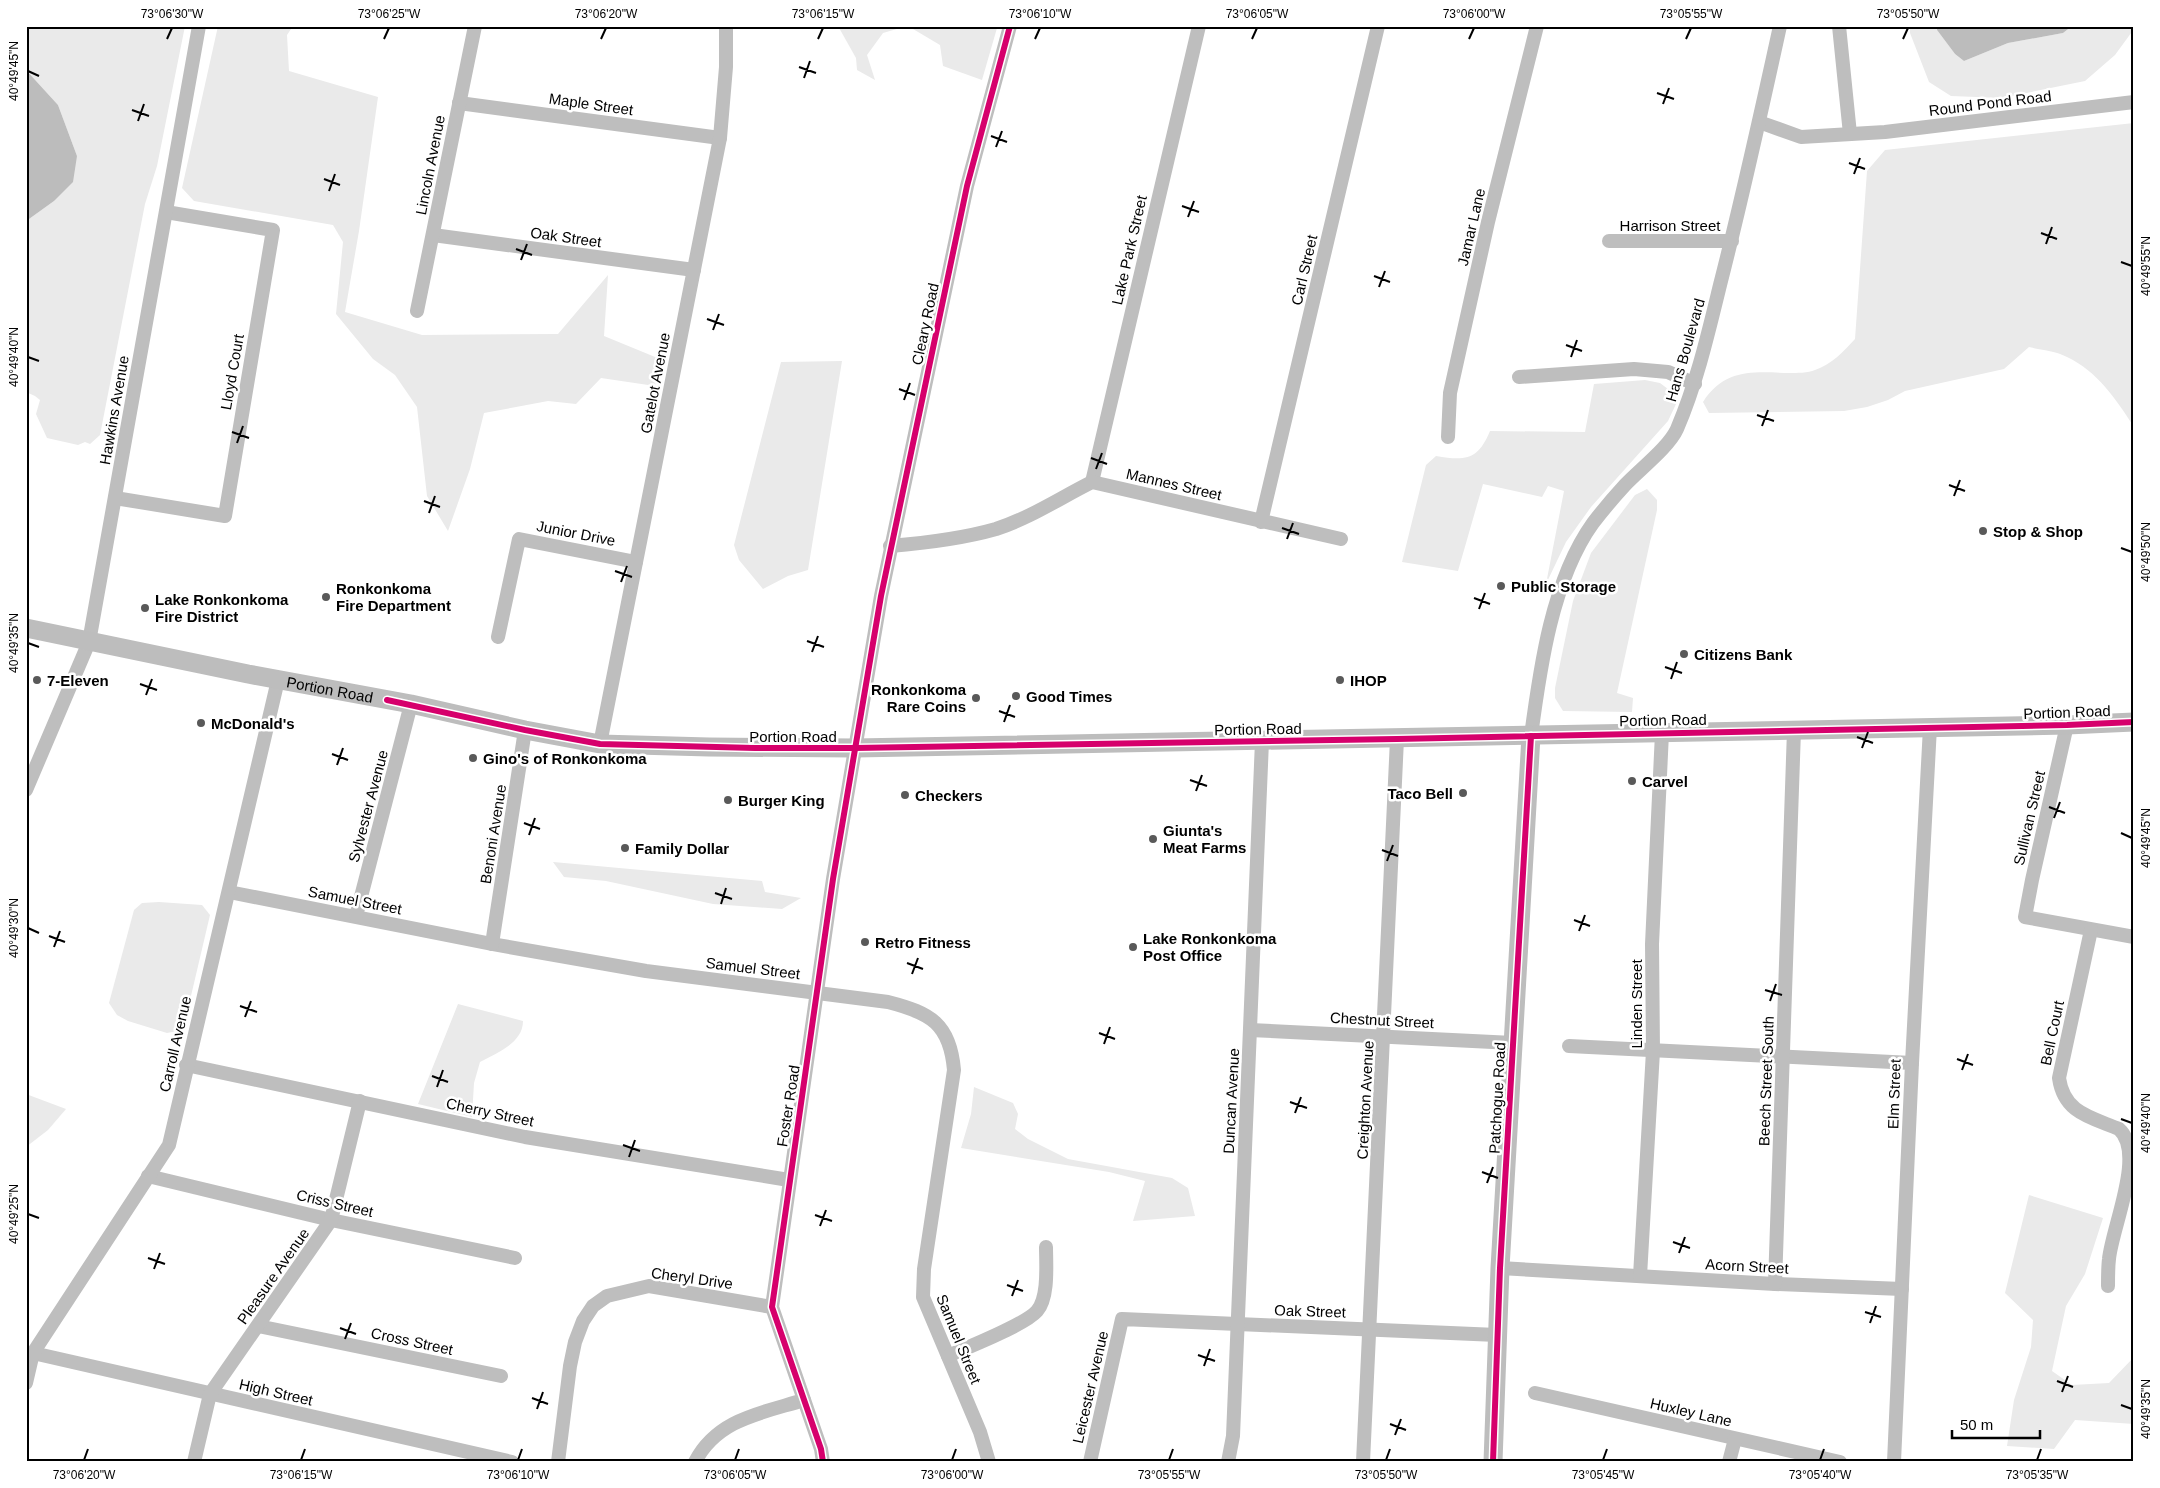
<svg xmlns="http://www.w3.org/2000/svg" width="2160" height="1488" viewBox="0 0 2160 1488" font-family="Helvetica,sans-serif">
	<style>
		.green { fill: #eaeaea }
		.water { fill: #bcbcbc }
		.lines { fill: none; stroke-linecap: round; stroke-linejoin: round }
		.minor { stroke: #bebebe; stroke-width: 14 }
		.major { stroke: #bdbdbd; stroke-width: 19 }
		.cycleway-casing { stroke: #fff; stroke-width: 9 }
		.cycleway { stroke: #d6006c; stroke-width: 6 }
		.ticks { fill: none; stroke: #000; stroke-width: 2 }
		.poi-dot { fill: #595959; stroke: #fff; stroke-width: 2 }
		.labels { text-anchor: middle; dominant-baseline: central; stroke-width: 5; stroke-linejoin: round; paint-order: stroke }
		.street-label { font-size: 15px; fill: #000; stroke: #fff }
		.poi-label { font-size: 15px; font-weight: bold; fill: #000; stroke: #fff; text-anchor: start }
		.neatline { fill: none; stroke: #000; stroke-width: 2 }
		.ticks-label { font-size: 12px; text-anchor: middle; fill: #000 }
	</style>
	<rect width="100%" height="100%" fill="#fff"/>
	<!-- green -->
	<g class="green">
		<path d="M 26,26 L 185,26 L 157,166 L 145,204 L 100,435 L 90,444 L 85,442 L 78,445 L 47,438 L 36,414 L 40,400 L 35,396 L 26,392 L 26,228 L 29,219 L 54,201 L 77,156 L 58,105 L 26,70 Z"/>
		<path d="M 218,26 L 293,26 L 287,35 L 289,71 L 378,97 L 359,231 L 345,312 L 422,335 L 558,334 L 608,275 L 604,336 L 660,359 L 655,386 L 601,378 L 576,404 L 548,401 L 484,413 L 470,469 L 448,531 L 427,496 L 417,407 L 395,375 L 373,359 L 336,314 L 343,242 L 333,225 L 194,201 L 182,188 Z"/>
		<path d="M 838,26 L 907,26 L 883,33 L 867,55 L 875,80 L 857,70 L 856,58 Z"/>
		<path d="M 908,26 L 994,26 L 997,28 L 982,80 L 943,66 L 940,45 Z"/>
		<path d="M 1910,26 L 1937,26 L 1937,30 L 1955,54 L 1964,61 L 2008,43 L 2063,33 L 2072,26 L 2134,26 L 2134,29 L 2115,55 L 2085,81 L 2002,98 L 1951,96 L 1929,82 L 1910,33 Z"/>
		<path d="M 2134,123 L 2134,427 C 2116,399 2097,371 2067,357 C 2056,351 2041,350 2029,347 L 2004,369 L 1905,391 L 1888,400 L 1867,407 L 1844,411 L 1709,413 L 1703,402 C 1725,368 1753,372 1789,373 C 1797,373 1808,373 1815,370 C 1832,364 1843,352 1855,339 L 1867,171 L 1885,150 Z"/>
		<path d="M 842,361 L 808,570 L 788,576 L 763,589 L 739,560 L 734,545 L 781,362 Z"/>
		<path d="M 1645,380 L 1660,383 L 1676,395 L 1676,404 L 1668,421 L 1591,507 L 1566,542 L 1546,584 L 1564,491 L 1548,486 L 1542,497 L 1483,484 L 1458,571 L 1402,562 L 1426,465 L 1436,456 C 1466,461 1478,460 1490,431 L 1585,432 L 1594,384 Z"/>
		<path d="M 1647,489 L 1657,500 L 1657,510 L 1617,693 L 1633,698 L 1632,712 L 1563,711 L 1555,698 L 1555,688 L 1573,601 L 1591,553 L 1635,495 Z"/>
		<path d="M 553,862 L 762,881 L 765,892 L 801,898 L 782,909 L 713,904 L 606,881 L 564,877 Z"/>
		<path d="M 159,902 L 202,905 L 210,915 L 183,1030 L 167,1033 L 128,1021 L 117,1015 L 109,1003 L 134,910 L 142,903 Z"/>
		<path d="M 458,1004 L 523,1021 C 523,1043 497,1053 480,1062 L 474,1083 L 472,1117 L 418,1104 Z"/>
		<path d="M 974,1087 L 1013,1103 L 1018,1114 L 1015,1129 L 1028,1139 L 1068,1159 L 1172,1178 L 1188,1188 L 1195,1216 L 1133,1221 L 1145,1181 L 1109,1172 L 961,1148 L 971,1114 Z"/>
		<path d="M 26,1094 L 66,1109 L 48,1130 L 26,1147 Z"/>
		<path d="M 2029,1195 L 2103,1218 L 2085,1274 L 2066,1306 L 2052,1371 L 2072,1385 L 2109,1383 L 2134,1357 L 2134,1424 L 2075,1420 L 2054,1449 L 2007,1446 L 2014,1400 L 2031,1347 L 2033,1320 L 2005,1293 Z"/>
	</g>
	<!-- water -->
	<g class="water">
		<path d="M 1937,26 L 2072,26 L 2063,33 L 2008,43 L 1964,61 L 1955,54 L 1937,30 Z"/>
		<path d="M 26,70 L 58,105 L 77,156 L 73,182 L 54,201 L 29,219 L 26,228 Z"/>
	</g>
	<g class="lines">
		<!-- minor -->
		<g class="minor">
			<path d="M 1839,26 L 1850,134"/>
			<path d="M 459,103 L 720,138"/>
			<path d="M 1759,122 L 1801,137 L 1885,132 L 2134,102"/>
			<path d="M 433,235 L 694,270"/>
			<path d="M 1609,241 L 1732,241"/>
			<path d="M 417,311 L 475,26"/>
			<path d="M 1519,377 L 1634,369 L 1668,372 L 1695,384"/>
			<path d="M 1448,437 L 1450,393 L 1488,222 L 1537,26"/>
			<path d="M 1092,482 L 1199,26"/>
			<path d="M 115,498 L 225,516 L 273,230 L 166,212"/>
			<path d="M 1261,522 L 1378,26"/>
			<path d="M 890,546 C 926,543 961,539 996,529 C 1030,518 1060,498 1092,482 L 1341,539"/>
			<path d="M 498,637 L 519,539 L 636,562"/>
			<path d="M 2067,725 L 2032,880 L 2025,917 L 2134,937"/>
			<path d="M 1531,736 C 1540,668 1552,580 1593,523 C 1603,510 1614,497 1625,485 C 1639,470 1669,447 1677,429 C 1697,382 1708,334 1720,285 C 1742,199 1761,113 1780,26"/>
			<path d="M 600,744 L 720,138 L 726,67 L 726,26"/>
			<path d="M 26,790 L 89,642 L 199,26"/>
			<path d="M 229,892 L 492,944 L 646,971 L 888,1002 C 931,1013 950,1024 954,1070 L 924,1269 L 923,1297 L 980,1432 L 989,1462"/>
			<path d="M 356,916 L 411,704"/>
			<path d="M 2091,930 L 2059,1078 C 2064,1113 2090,1117 2119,1129 C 2146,1153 2112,1227 2109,1259 C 2108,1267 2108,1277 2108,1286"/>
			<path d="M 492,944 L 525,730"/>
			<path d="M 1250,1030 L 1513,1043"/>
			<path d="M 1569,1046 L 1912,1063"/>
			<path d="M 186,1065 L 525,1137 L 789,1180"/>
			<path d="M 148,1176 L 331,1220 L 515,1258"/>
			<path d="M 1500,1268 L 1775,1284 L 1902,1289"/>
			<path d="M 1640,1276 L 1653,1051 L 1652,944 L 1662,733"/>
			<path d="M 1775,1284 L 1794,730"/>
			<path d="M 258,1326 L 501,1376"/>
			<path d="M 33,1353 L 512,1462"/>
			<path d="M 948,1356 C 968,1347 1025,1325 1037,1311 C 1049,1297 1046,1264 1046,1247"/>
			<path d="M 26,1383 L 33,1353 L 169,1145 L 278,680"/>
			<path d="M 1535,1393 L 1840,1462"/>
			<path d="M 194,1462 L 210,1394 L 331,1220 L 360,1101"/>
			<path d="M 558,1462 L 570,1366 L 575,1342 L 583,1321 L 593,1306 L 607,1296 L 649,1286 L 772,1307"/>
			<path d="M 695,1462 C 717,1419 762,1413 804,1400"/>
			<path d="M 823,1462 L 821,1449 L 772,1307 L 833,879 L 881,596 L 967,186 L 1010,26"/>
			<path d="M 1090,1462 L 1122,1319 L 1497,1335"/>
			<path d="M 1228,1462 L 1233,1436 L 1262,741"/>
			<path d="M 1363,1462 L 1397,739"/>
			<path d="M 1729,1462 L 1735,1439"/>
			<path d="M 1894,1462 L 1912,1063 L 1930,727"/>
		</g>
		<!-- major -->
		<g class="major">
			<path id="s1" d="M 26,628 L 248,674 L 411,704 L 525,730 L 600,744 L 709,747 L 855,748 L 2067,725 L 2134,722"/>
			<path d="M 1493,1462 L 1500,1268 L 1531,736"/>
		</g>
		<!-- cycleway casing -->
		<g class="cycleway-casing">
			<g id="cycleway">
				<path d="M 387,700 L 525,730 L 600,744 L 755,748 L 855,748 L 1397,739 L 2067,725 L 2134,722"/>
				<path d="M 823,1462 L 821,1449 L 772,1307 L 833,879 L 881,596 L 967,186 L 1010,26"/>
				<path d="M 1493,1462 L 1500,1268 L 1531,736"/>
			</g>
		</g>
		<!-- cycleway -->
		<use href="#cycleway" class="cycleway"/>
	</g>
	<!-- ticks -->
	<path class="ticks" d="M 167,39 L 172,28M 384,39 L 389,28M 601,39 L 606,28M 818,39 L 823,28M 1035,39 L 1040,28M 1252,39 L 1257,28M 1469,39 L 1474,28M 1686,39 L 1691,28M 1903,39 L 1908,28M 799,67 L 816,73M 28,71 L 39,76M 804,78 L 810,61M 1657,93 L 1674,99M 1663,104 L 1669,88M 132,110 L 149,116M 138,121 L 144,104M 991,136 L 1007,142M 996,147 L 1002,131M 1849,163 L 1865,169M 1854,174 L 1860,158M 324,179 L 340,185M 329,191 L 335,174M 1182,206 L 1199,212M 1188,217 L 1194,201M 2041,233 L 2057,239M 2046,244 L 2052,227M 516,249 L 532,255M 521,260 L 527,244M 2121,262 L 2132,266M 1374,276 L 1390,282M 1379,287 L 1385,271M 707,319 L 724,325M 713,330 L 719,314M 1566,345 L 1582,351M 28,357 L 39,361M 1571,357 L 1577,340M 899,389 L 915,395M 904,400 L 910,383M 1757,415 L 1774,421M 1762,426 L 1768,410M 232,432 L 249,438M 237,443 L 243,426M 1091,458 L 1107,464M 1096,469 L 1102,453M 1949,485 L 1965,491M 1954,496 L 1960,480M 424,501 L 440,507M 429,513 L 435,496M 1282,528 L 1299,534M 1287,539 L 1293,523M 2121,548 L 2132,552M 615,571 L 632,577M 621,582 L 627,566M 1474,598 L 1490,604M 1479,609 L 1485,593M 807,641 L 824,647M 28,643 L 39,647M 812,652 L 818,636M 1665,667 L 1682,673M 1671,679 L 1677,662M 140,684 L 157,690M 146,695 L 152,679M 999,711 L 1015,717M 1004,722 L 1010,705M 1857,737 L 1873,743M 1862,748 L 1868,732M 332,754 L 348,760M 337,765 L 343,748M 1190,780 L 1207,786M 1196,791 L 1202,775M 2049,807 L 2065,813M 2054,818 L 2060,802M 524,823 L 540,829M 2121,833 L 2132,838M 529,835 L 535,818M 1382,850 L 1398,856M 1387,861 L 1393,845M 715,893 L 732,899M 721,904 L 726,888M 1574,920 L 1590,926M 28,928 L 39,933M 1579,931 L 1585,915M 49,936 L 65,942M 54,947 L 60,931M 907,963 L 923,969M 912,974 L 918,958M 1765,990 L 1782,995M 1770,1001 L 1776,984M 240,1006 L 257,1012M 245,1017 L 251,1001M 1099,1033 L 1115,1039M 1104,1044 L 1110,1027M 1957,1059 L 1973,1065M 1962,1070 L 1968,1054M 432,1076 L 448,1082M 437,1087 L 443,1070M 1290,1102 L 1307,1108M 1295,1113 L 1301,1097M 2121,1119 L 2132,1123M 623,1145 L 640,1151M 629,1157 L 635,1140M 1482,1172 L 1498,1178M 1487,1183 L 1493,1167M 28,1214 L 39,1218M 815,1215 L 832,1221M 820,1226 L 826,1210M 1673,1242 L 1690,1248M 1679,1253 L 1685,1237M 148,1258 L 165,1264M 154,1269 L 160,1253M 1007,1285 L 1023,1291M 1012,1296 L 1018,1280M 1865,1312 L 1881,1317M 1870,1323 L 1876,1306M 340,1328 L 356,1334M 345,1339 L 351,1323M 1198,1355 L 1215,1361M 1204,1366 L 1210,1349M 2057,1381 L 2073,1387M 2062,1392 L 2068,1376M 532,1398 L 548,1404M 2121,1405 L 2132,1409M 537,1409 L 543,1392M 1390,1424 L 1406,1430M 1395,1435 L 1401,1419M 84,1460 L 88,1449M 301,1460 L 305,1449M 518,1460 L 522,1449M 735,1460 L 739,1449M 952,1460 L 956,1449M 1169,1460 L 1173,1449M 1386,1460 L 1390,1449M 1603,1460 L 1607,1449M 1820,1460 L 1824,1449M 2037,1460 L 2041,1449"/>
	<!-- markers -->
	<g class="poi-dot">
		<circle cx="1983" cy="531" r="5"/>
		<circle cx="1501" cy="586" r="5"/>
		<circle cx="326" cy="597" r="5"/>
		<circle cx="145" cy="608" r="5"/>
		<circle cx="1684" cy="654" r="5"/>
		<circle cx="37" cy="680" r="5"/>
		<circle cx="1340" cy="680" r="5"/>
		<circle cx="1016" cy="696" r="5"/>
		<circle cx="976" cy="698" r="5"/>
		<circle cx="201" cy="723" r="5"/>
		<circle cx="473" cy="758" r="5"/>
		<circle cx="1632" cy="781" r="5"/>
		<circle cx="1463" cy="793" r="5"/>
		<circle cx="905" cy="795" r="5"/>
		<circle cx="728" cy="800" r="5"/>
		<circle cx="1153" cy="839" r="5"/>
		<circle cx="625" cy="848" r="5"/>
		<circle cx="865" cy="942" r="5"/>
		<circle cx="1133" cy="947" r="5"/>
	</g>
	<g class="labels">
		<!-- street labels -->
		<g class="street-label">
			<text transform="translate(1990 103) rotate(-7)">Round Pond Road</text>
			<text transform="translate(591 104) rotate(8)">Maple Street</text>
			<text transform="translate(430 165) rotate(-79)">Lincoln Avenue</text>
			<text x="1670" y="225">Harrison Street</text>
			<text transform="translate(1471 227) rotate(-77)">Jamar Lane</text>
			<text transform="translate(566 237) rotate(8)">Oak Street</text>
			<text transform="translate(1129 250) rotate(-77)">Lake Park Street</text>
			<text transform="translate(1304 270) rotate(-77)">Carl Street</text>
			<text transform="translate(925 324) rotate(-78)">Cleary Road</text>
			<text transform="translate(1685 350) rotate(-74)">Hans Boulevard</text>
			<text transform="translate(232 372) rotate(-80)">Lloyd Court</text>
			<text transform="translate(655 383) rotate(-79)">Gatelot Avenue</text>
			<text transform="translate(114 410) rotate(-80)">Hawkins Avenue</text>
			<text transform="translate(1174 484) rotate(13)">Mannes Street</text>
			<text transform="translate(576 533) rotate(11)">Junior Drive</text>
			<text stroke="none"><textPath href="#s1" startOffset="310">Portion Road</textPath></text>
			<text transform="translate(2067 712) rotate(-2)">Portion Road</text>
			<text transform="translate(1663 720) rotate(-1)">Portion Road</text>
			<text transform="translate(1258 729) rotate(-1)">Portion Road</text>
			<text x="793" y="736">Portion Road</text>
			<text transform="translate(368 806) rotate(-75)">Sylvester Avenue</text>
			<text transform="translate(2029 818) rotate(-77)">Sullivan Street</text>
			<text transform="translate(493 834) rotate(-81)">Benoni Avenue</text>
			<text transform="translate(355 900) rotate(11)">Samuel Street</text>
			<text transform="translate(753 968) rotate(7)">Samuel Street</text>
			<text transform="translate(1636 1004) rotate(-90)">Linden Street</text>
			<text transform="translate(1382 1020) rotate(3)">Chestnut Street</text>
			<text transform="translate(2052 1033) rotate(-78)">Bell Court</text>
			<text transform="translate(175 1044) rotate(-77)">Carroll Avenue</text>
			<text transform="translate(1766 1081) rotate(-88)">Beech Street South</text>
			<text transform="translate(1894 1094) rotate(-88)">Elm Street</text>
			<text transform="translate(1497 1098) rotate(-87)">Patchogue Road</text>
			<text transform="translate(1365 1100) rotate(-87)">Creighton Avenue</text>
			<text transform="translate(1231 1101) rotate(-87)">Duncan Avenue</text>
			<text transform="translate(788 1106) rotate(-81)">Foster Road</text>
			<text transform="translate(490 1112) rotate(12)">Cherry Street</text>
			<text transform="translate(335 1203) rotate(13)">Criss Street</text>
			<text transform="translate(1747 1266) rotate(3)">Acorn Street</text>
			<text transform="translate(273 1276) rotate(-55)">Pleasure Avenue</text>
			<text transform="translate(692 1278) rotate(8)">Cheryl Drive</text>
			<text transform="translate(1310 1311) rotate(2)">Oak Street</text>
			<text transform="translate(959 1339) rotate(68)">Samuel Street</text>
			<text transform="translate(412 1341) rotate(12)">Cross Street</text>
			<text transform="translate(1090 1387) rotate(-77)">Leicester Avenue</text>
			<text transform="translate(276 1392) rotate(13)">High Street</text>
			<text transform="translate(1691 1412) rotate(13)">Huxley Lane</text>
		</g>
		<!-- poi labels -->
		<g class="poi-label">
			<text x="1993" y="531">Stop &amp; Shop</text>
			<text x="1511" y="586">Public Storage</text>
			<text x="336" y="588">Ronkonkoma<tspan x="336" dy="17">Fire Department</tspan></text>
			<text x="155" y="599">Lake Ronkonkoma<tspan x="155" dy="17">Fire District</tspan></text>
			<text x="1694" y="654">Citizens Bank</text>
			<text x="47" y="680">7-Eleven</text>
			<text x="1350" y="680">IHOP</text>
			<text x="966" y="689" text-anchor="end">Ronkonkoma<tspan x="966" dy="17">Rare Coins</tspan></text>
			<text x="1026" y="696">Good Times</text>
			<text x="211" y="723">McDonald's</text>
			<text x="483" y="758">Gino's of Ronkonkoma</text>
			<text x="1642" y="781">Carvel</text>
			<text x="1453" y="793" text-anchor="end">Taco Bell</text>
			<text x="915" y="795">Checkers</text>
			<text x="738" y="800">Burger King</text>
			<text x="1163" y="830">Giunta's<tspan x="1163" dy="17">Meat Farms</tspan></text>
			<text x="635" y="848">Family Dollar</text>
			<text x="1143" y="938">Lake Ronkonkoma<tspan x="1143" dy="17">Post Office</tspan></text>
			<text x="875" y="942">Retro Fitness</text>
		</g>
	</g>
	<!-- border -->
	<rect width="2160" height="1488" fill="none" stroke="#ffffff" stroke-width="55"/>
	<!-- scale -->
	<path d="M1952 1430v8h88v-8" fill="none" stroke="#000000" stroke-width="2.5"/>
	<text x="1960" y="1430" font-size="15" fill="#000000" stroke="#ffffff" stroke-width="4" paint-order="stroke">50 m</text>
	<rect x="28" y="28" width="2104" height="1432" class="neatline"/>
	<g class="ticks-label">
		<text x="172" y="18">73°06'30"W</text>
		<text x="389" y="18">73°06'25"W</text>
		<text x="606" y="18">73°06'20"W</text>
		<text x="823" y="18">73°06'15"W</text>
		<text x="1040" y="18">73°06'10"W</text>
		<text x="1257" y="18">73°06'05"W</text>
		<text x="1474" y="18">73°06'00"W</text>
		<text x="1691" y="18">73°05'55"W</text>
		<text x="1908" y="18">73°05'50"W</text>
		<text transform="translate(14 71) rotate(-90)" y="4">40°49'45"N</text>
		<text transform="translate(2146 266) rotate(-90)" y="4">40°49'55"N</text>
		<text transform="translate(14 357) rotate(-90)" y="4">40°49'40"N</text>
		<text transform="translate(2146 552) rotate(-90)" y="4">40°49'50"N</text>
		<text transform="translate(14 643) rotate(-90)" y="4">40°49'35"N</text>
		<text transform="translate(2146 838) rotate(-90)" y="4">40°49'45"N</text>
		<text transform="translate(14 928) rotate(-90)" y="4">40°49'30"N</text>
		<text transform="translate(2146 1123) rotate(-90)" y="4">40°49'40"N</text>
		<text transform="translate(14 1214) rotate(-90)" y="4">40°49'25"N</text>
		<text transform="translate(2146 1409) rotate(-90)" y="4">40°49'35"N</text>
		<text x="84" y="1479">73°06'20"W</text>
		<text x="301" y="1479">73°06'15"W</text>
		<text x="518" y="1479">73°06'10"W</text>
		<text x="735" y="1479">73°06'05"W</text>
		<text x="952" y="1479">73°06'00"W</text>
		<text x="1169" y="1479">73°05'55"W</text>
		<text x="1386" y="1479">73°05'50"W</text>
		<text x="1603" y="1479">73°05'45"W</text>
		<text x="1820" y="1479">73°05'40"W</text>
		<text x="2037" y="1479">73°05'35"W</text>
	</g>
</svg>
